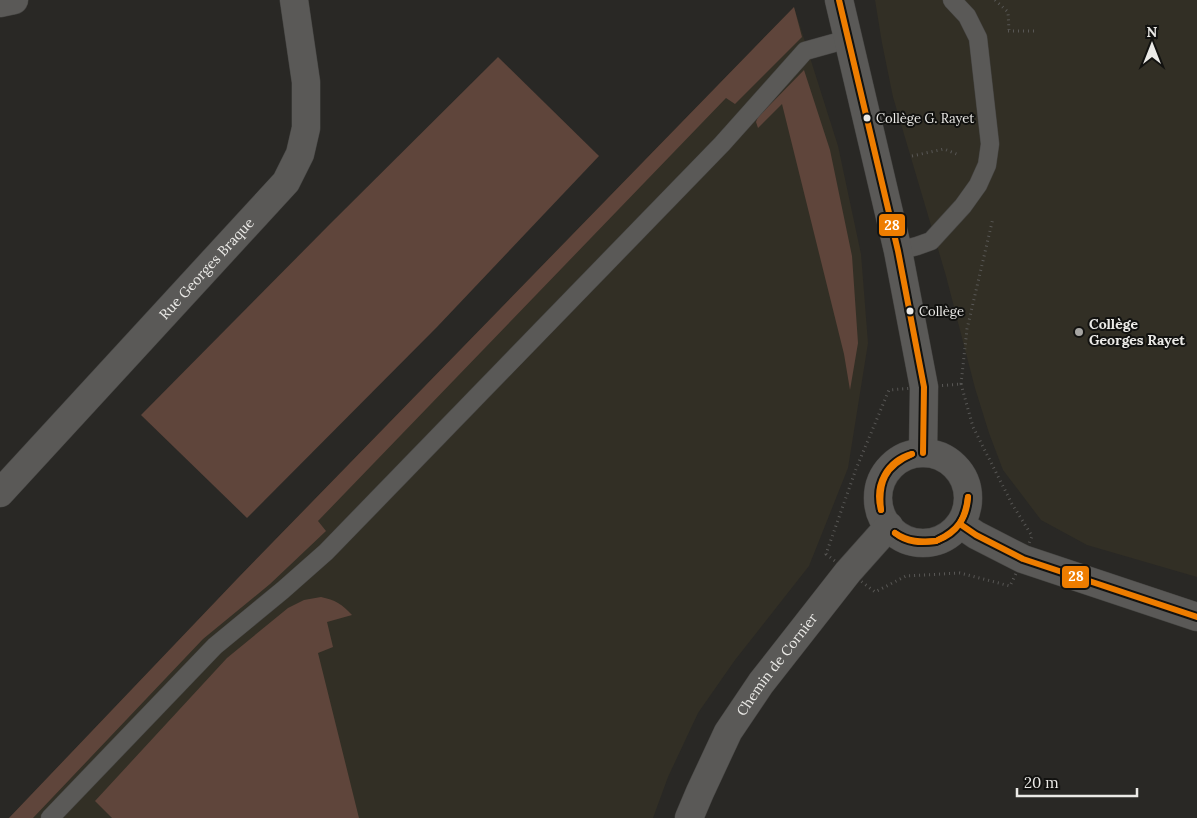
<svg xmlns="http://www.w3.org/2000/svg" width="1197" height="818" viewBox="0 0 1197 818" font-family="Lora,serif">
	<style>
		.built { fill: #322f25 }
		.green { fill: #5f453b }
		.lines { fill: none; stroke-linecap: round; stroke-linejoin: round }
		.service-casing { stroke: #454442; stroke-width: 19 }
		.minor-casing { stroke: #454442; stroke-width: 29 }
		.tertiary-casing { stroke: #454442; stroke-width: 29 }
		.path { stroke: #585755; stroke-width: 3; stroke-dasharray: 1 4; stroke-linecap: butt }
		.service { stroke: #5a5957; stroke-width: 18 }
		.minor { stroke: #5a5957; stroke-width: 28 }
		.tertiary { stroke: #5a5957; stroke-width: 28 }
		.bus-1-casing { stroke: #121210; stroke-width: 10 }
		.bus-1 { stroke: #ee7d00; stroke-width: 6 }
		.bus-dot { fill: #ebeae7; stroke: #121210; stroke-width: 2 }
		.poi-dot { fill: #a7a6a3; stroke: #121210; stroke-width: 2 }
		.labels { text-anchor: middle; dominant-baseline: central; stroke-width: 4; stroke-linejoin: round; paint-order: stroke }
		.bus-label { font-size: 13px; fill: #ebeae7; stroke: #121210; text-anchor: start }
		.street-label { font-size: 14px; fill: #ebeae7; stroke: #121210 }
		.poi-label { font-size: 14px; font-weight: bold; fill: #ebeae7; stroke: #121210; text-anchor: start }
		.line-badge { stroke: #121210; stroke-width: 2 }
		.badge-label { font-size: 14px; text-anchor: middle; font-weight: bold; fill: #fff }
	</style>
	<rect width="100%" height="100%" fill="#292825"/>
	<!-- built -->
	<g class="built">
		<path d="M 875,0 L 1197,0 L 1197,577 L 1087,545 L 1041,520 L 1003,470 L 989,433 L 975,388 L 946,276 L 893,97 L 882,43 Z"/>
		<path d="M 794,7 L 838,146 L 861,254 L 868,343 L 848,468 L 809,566 L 735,660 L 698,713 L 668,777 L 653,818 L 9,818 L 238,578 Z"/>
	</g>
	<!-- green -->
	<g class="green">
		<path d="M 794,7 L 802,37 L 735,104 L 726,98 L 318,521 L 326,531 L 270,584 L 203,639 L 33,818 L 9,818 L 238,578 Z"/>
		<path d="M 498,57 L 599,156 L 437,327 L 247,518 L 141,415 L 330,224 Z"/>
		<path d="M 804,70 L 830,150 L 852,256 L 858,343 L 850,390 L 844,354 L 782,104 L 758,128 L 756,122 L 758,117 Z"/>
		<path d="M 321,597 C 335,600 342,604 352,615 L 327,622 L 333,647 L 318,653 L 359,818 L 112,818 L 95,801 L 227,658 L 288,608 L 304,600 Z"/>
	</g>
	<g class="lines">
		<!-- service casing -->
		<g class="service-casing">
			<g id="service">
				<path d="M 898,251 L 917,246 L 931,241 L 963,206 L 978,185 L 987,165 L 990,144 L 978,38 L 967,16 L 952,0"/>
				<path d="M 50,818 L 215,646 L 283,590 L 326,552 L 722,144 L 805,51 L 848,39"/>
			</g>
		</g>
		<!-- minor casing -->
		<g class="minor-casing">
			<g id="minor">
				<path d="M 0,3 L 14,0"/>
				<path id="s1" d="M 0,493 L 286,182 L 300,154 L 306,128 L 306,82 L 294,0"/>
				<path d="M 960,524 L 976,535 L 1023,559 L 1197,617"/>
			</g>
		</g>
		<!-- tertiary casing -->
		<g class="tertiary-casing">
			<g id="tertiary">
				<path d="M 839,0 L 898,251 L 924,387 L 923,453"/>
				<circle cx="923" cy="498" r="45"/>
				<path id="s2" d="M 689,818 L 700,792 L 728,732 L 761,683 L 848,572 L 889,526"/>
			</g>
		</g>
		<!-- path -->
		<g class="path">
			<path d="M 995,0 L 1008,12 L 1009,30"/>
			<path d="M 1008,31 L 1038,31"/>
			<path d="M 912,156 L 944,149 L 959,155"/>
			<path d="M 961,384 L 973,427 L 1012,504 L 1032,536 L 1023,559 L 1010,586 L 960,573 L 906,576 L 875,592 L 826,554 L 856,469 L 889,390 Z"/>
			<path d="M 961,384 L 967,329 L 993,218"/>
		</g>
		<!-- service -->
		<use href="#service" class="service"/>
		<!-- minor -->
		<use href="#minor" class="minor"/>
		<!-- tertiary -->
		<use href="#tertiary" class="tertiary"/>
		<!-- bus-1 casing -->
		<g class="bus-1-casing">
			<g id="bus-1">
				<path d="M 839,0 L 898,251 L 924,387 L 923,453"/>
				<path d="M 881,510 C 874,485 887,461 912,454"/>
				<path d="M 881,510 C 878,482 885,466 912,454"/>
				<path d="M 960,524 L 976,535 L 1023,559 L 1197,617"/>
				<path d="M 895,533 C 908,542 921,542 936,541"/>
				<path d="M 895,533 C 907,543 921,543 936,541"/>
				<path d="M 938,540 C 958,530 965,520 968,497"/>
				<path d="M 938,540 C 957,533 967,517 968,497"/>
			</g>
		</g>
		<!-- bus-1 -->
		<use href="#bus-1" class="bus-1"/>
	</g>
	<!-- markers -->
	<g class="bus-dot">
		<circle cx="867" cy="118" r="4.5"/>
		<circle cx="910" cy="311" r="4.5"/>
	</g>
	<circle class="poi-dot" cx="1079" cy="332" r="5"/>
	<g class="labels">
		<!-- bus labels -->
		<g class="bus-label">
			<text x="876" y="118">Collège G. Rayet</text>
			<text x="919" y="311">Collège</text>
		</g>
		<!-- street labels -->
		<g class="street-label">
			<text stroke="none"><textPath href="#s1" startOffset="305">Rue Georges Braque</textPath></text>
			<text stroke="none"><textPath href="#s2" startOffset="178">Chemin de Cornier</textPath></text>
		</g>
		<!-- poi labels -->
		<g class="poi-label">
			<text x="1089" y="324">Collège<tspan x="1089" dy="16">Georges Rayet</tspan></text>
		</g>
	</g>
	<g class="line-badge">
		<rect x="878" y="213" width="28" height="24" rx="5" fill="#ee7d00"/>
		<rect x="1061" y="565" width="29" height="24" rx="5" fill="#ee7d00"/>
	</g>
	<g class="badge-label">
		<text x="892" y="230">28</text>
		<text x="1076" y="581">28</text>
	</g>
	<!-- north arrow -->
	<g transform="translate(1152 45)" stroke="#121210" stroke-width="4" paint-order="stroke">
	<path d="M0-4L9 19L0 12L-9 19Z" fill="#ebeae7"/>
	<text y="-8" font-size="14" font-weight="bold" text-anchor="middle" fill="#ebeae7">N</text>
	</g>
	<!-- scale -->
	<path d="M1017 788v8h120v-8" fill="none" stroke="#ebeae7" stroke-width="2.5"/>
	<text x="1024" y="788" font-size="15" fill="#ebeae7" stroke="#121210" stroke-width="4" paint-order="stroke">20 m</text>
</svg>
